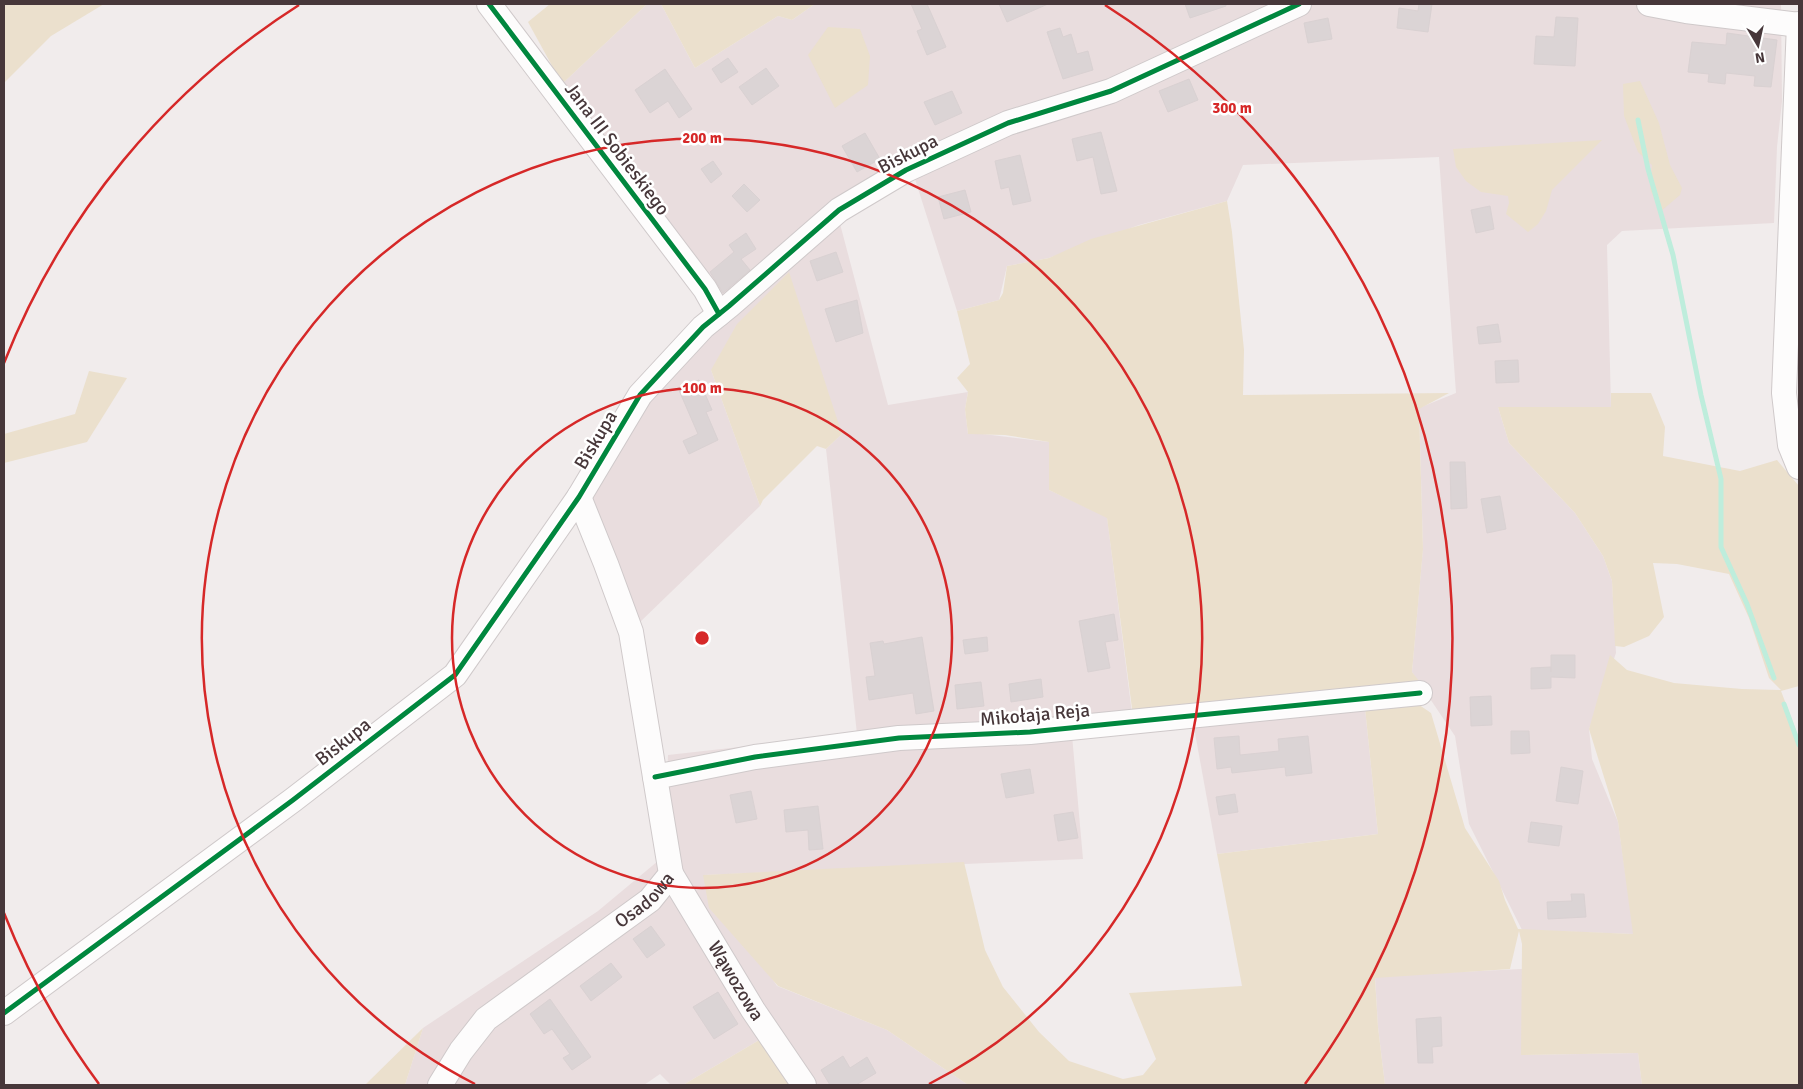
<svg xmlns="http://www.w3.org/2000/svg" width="1803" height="1089" viewBox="0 0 1803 1089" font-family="Signika,sans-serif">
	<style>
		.residential { fill: #e9ddde }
		.green { fill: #ebe0cd }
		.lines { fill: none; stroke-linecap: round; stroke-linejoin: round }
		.stream { stroke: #beeddc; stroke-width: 5 }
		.building { fill: #dbd4d5; stroke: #d9d1d2 }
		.minor-casing { stroke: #cfc9ca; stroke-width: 26 }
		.minor { stroke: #fdfcfc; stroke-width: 24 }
		.cycleway-casing { stroke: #fff; stroke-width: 8 }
		.cycleway { stroke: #00873e; stroke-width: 5 }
		.ring { fill: none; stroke: #d62828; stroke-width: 2.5 }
		.labels { text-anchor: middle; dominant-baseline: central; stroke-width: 5; stroke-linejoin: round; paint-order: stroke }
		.street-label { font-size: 19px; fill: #47373a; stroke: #fff }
		.centre { fill: #d62828; stroke: #fff; stroke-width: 2.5 }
		.ring-label { font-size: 15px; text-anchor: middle; font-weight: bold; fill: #d62828; stroke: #fff; stroke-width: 5; stroke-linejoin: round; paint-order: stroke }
	</style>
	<rect width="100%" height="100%" fill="#f1ecec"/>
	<!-- residential -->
	<g class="residential">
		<path d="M 647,4 L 661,4 L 695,68 L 778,16 L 792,20 L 815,4 L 1781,4 L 1782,101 L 1777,147 L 1774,223 L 1622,231 L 1607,245 L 1611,407 L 1498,407 L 1509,443 L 1575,513 L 1603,556 L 1612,581 L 1616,653 L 1589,729 L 1592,759 L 1618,822 L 1634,934 L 1522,930 L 1469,824 L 1455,736 L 1412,672 L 1423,548 L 1419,408 L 1456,393 L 1439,157 L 1243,165 L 1227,201 L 1139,225 L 1049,258 L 1007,266 L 999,300 L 957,311 L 914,176 L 839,220 L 888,405 L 968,392 L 965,409 L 968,434 L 983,434 L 1049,442 L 1049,490 L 1107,517 L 1134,729 L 1072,735 L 1083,859 L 704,875 L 777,986 L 887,1030 L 968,1085 L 791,1085 L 761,1039 L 683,1085 L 671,1085 L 660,1074 L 644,1085 L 405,1085 L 423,1028 L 598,911 L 664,856 L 668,755 L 857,734 L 826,449 L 842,434 L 711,370 L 760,506 L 639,623 L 586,500 L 618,441 L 659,388 L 717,322 L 562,84 Z"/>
		<path d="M 1365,708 L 1378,834 L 1217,854 L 1193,722 Z"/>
		<path d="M 1522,969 L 1522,1055 L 1638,1053 L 1642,1085 L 1385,1085 L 1378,1027 L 1375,976 Z"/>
	</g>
	<!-- green -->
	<g class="green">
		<path d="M 4,4 L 104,4 L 51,36 L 4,83 Z"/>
		<path d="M 550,4 L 647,4 L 562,84 L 528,22 Z"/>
		<path d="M 661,4 L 815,4 L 792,20 L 778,16 L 695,68 Z"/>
		<path d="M 828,27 L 860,29 L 870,56 L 868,85 L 835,108 L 808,55 Z"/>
		<path d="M 1640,81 L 1659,123 L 1670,165 L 1682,188 L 1680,195 L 1660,212 L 1650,189 L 1652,165 L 1638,152 L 1624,116 L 1623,84 Z"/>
		<path d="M 1602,140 L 1552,190 L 1546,211 L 1538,224 L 1528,232 L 1506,214 L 1509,203 L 1508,196 L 1481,192 L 1466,181 L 1456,167 L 1453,149 Z"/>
		<path d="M 1227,201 L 1232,232 L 1244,350 L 1243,395 L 1449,393 L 1419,409 L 1423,549 L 1412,672 L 1423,686 L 1133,716 L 1107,518 L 1049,490 L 1049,442 L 1005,435 L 968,434 L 965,409 L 968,392 L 957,378 L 970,364 L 957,311 L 999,300 L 1003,293 L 1007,266 L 1049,258 L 1091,239 Z"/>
		<path d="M 789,272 L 842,434 L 826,449 L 817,446 L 763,500 L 760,506 L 711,370 L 737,324 Z"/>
		<path d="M 89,371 L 127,378 L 87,442 L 4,463 L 4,434 L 75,414 Z"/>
		<path d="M 1611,393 L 1651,393 L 1665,427 L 1663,456 L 1740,471 L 1777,460 L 1799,486 L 1799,686 L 1781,691 L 1799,738 L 1799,1085 L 1642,1085 L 1638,1053 L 1521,1055 L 1522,944 L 1519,931 L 1510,969 L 1375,978 L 1378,1027 L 1385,1085 L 968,1085 L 887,1030 L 778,986 L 709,908 L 703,875 L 964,862 L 985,950 L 1003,987 L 1039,1032 L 1069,1061 L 1123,1079 L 1143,1075 L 1156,1059 L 1129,993 L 1242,986 L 1217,854 L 1378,834 L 1365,708 L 1412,700 L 1431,713 L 1465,828 L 1499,881 L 1505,900 L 1518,929 L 1633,934 L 1618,822 L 1589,729 L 1610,655 L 1627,670 L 1674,683 L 1742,689 L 1781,690 L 1769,678 L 1749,618 L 1729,574 L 1677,564 L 1653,563 L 1664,617 L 1649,636 L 1624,647 L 1615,646 L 1612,581 L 1603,556 L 1575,513 L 1509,443 L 1498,407 L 1611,407 Z"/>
		<path d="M 423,1028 L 405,1085 L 365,1085 Z"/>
		<path d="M 761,1039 L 794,1085 L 683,1085 Z"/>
	</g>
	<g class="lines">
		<!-- stream -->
		<g class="stream">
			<path d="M 1638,120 L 1648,169 L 1673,255 L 1701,395 L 1721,479 L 1721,547 L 1747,604 L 1774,678"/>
			<path d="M 1784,704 L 1799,745"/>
		</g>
	</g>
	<!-- building -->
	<g class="building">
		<path d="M 911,4 L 927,4 L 946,47 L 927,55 L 917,31 L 922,29 Z"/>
		<path d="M 999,4 L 1048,4 L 1007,22 Z"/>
		<path d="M 1185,4 L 1226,4 L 1226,6 L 1190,18 Z"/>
		<path d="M 1419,4 L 1432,4 L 1428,32 L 1397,28 L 1399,8 L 1418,11 Z"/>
		<path d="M 1556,17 L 1578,18 L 1575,66 L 1534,64 L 1536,36 L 1554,37 Z"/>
		<path d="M 1328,18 L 1332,39 L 1308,43 L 1304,23 Z"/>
		<path d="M 1060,28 L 1063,37 L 1071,34 L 1077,54 L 1088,51 L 1093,70 L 1063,79 L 1047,32 Z"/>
		<path d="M 1727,33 L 1777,40 L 1771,87 L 1754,86 L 1755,76 L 1726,73 L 1725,84 L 1708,82 L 1709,74 L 1688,72 L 1692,42 L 1726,45 Z"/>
		<path d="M 728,58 L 738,72 L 721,83 L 712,69 Z"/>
		<path d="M 766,68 L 779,86 L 752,105 L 739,87 Z"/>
		<path d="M 665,69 L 692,109 L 679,118 L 668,101 L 650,113 L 635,90 Z"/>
		<path d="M 1189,79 L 1198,100 L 1168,112 L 1159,91 Z"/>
		<path d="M 952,91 L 962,113 L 935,125 L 924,102 Z"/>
		<path d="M 1101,132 L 1117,191 L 1101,194 L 1093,157 L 1077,161 L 1072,139 Z"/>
		<path d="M 865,133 L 880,159 L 857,172 L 842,146 Z"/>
		<path d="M 1020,155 L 1031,201 L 1013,205 L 1009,187 L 1001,189 L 995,161 Z"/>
		<path d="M 713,161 L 722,174 L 711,183 L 701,169 Z"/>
		<path d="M 744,184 L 760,200 L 747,212 L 732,196 Z"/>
		<path d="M 965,190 L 971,212 L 944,219 L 938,197 Z"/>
		<path d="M 1490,206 L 1494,229 L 1476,233 L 1471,210 Z"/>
		<path d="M 746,233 L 756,249 L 741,259 L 750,270 L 723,293 L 710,272 L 734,252 L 729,245 Z"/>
		<path d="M 836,252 L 843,272 L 817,281 L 810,261 Z"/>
		<path d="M 857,300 L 863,333 L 836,342 L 825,309 Z"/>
		<path d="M 1498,324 L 1501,342 L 1479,344 L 1477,327 Z"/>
		<path d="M 1518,360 L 1519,382 L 1496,383 L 1495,361 Z"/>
		<path d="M 699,380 L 712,410 L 706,412 L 718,440 L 689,454 L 683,441 L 698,434 L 678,388 Z"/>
		<path d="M 1450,462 L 1465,462 L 1467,508 L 1451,509 Z"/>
		<path d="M 1500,496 L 1506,529 L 1487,533 L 1481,499 Z"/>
		<path d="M 1114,614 L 1118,640 L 1105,642 L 1110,668 L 1088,672 L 1079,621 Z"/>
		<path d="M 922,637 L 934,711 L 916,714 L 913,693 L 869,700 L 866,677 L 875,676 L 870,643 L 883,641 L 884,644 Z"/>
		<path d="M 987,637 L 988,651 L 965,654 L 963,640 Z"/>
		<path d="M 1551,655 L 1575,655 L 1575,678 L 1551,677 L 1551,688 L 1531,689 L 1531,668 L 1551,667 L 1551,672 Z"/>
		<path d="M 1041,679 L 1043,697 L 1011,702 L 1009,684 Z"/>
		<path d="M 981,682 L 984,706 L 957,709 L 955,685 Z"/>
		<path d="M 1491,696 L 1492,725 L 1471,726 L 1470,697 Z"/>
		<path d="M 1511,731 L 1529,731 L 1530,753 L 1511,754 Z"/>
		<path d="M 1239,736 L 1240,755 L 1279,751 L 1278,739 L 1308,736 L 1312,773 L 1286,776 L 1285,767 L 1232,773 L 1231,767 L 1217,769 L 1214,738 Z"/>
		<path d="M 1561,767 L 1583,771 L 1578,804 L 1556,801 Z"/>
		<path d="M 1030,769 L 1034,793 L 1006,798 L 1001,774 Z"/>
		<path d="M 751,791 L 757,819 L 736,823 L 730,795 Z"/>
		<path d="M 1235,794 L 1238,812 L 1219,815 L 1216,797 Z"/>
		<path d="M 818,806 L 823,849 L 809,850 L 808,830 L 786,832 L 784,810 Z"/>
		<path d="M 1073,812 L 1078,838 L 1058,841 L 1054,815 Z"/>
		<path d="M 1531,822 L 1562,826 L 1559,846 L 1528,842 Z"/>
		<path d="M 1571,894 L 1584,894 L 1586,917 L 1548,919 L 1547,902 L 1572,901 Z"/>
		<path d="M 651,926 L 665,945 L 647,958 L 633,939 Z"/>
		<path d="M 611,963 L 622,977 L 591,1001 L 580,986 Z"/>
		<path d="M 718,992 L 738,1024 L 714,1039 L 693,1007 Z"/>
		<path d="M 550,999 L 591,1057 L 572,1070 L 563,1058 L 570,1054 L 552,1029 L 544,1034 L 530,1014 Z"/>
		<path d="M 1441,1017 L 1442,1046 L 1432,1047 L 1433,1063 L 1418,1063 L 1416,1019 Z"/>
		<path d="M 843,1056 L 850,1068 L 867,1057 L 876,1073 L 856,1085 L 830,1085 L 821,1070 Z"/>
	</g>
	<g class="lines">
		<!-- minor casing -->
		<g class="minor-casing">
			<g id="minor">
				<path d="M 489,4 L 705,289 L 719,314"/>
				<path d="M 1649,4 L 1686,11 L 1799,25"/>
				<path d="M 1799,24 L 1784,393 L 1790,445 L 1799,467"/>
				<path d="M 655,777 L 755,757 L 899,738 L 1030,732 L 1420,693"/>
				<path id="s1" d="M 671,874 L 753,1010 L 804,1085"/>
				<path d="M 4,1013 L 293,800 L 455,675 L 579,497 L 640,395 L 703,327 L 729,306 L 839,210 L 906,170 L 1008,123 L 1111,91 L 1299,4"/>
				<path id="s2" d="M 440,1085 L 461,1051 L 486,1019 L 650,900 L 671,874 L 631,632 L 606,564 L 579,497"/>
			</g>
		</g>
		<!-- minor -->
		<use href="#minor" class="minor"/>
		<!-- cycleway casing -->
		<g class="cycleway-casing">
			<g id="cycleway">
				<path d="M 489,4 L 705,289 L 719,314"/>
				<path d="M 655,777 L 755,757 L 899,738 L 1030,732 L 1420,693"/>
				<path d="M 4,1013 L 293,800 L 455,675 L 579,497 L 640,395 L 703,327 L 729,306 L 839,210 L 906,170 L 1008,123 L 1111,91 L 1299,4"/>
			</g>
		</g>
		<!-- cycleway -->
		<use href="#cycleway" class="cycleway"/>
	</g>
	<!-- distance rings -->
	<g class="ring">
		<circle cx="702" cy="638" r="250"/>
		<path d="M475 1084A500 500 0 1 1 929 1084"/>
		<path d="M99 1084A750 750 0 0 1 4 913M4 363A750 750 0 0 1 299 5M1105 5A750 750 0 0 1 1305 1084"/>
	</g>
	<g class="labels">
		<!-- street labels -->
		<g class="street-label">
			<text transform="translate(617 149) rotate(53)">Jana III Sobieskiego</text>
			<text transform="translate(908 154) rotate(-27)">Biskupa</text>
			<text transform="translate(596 440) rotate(-59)">Biskupa</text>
			<text transform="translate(1035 715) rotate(-5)">Mikołaja Reja</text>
			<text transform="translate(343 742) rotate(-38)">Biskupa</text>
			<text stroke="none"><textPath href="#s2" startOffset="279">Osadowa</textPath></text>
			<text stroke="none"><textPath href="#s1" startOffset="125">Wąwozowa</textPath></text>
		</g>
	</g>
	<circle cx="702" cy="638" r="8" class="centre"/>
	<g class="ring-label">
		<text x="1232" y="113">300 m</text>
		<text x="702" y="143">200 m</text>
		<text x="702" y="393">100 m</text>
	</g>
	<!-- border -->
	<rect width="1803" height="1089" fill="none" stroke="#47373a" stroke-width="10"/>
	<!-- north arrow -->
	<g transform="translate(1758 45) rotate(171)" stroke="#ffffff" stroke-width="4" paint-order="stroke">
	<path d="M0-4L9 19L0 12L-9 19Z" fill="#47373a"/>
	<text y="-8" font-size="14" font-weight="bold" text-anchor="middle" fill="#47373a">N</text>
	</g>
</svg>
